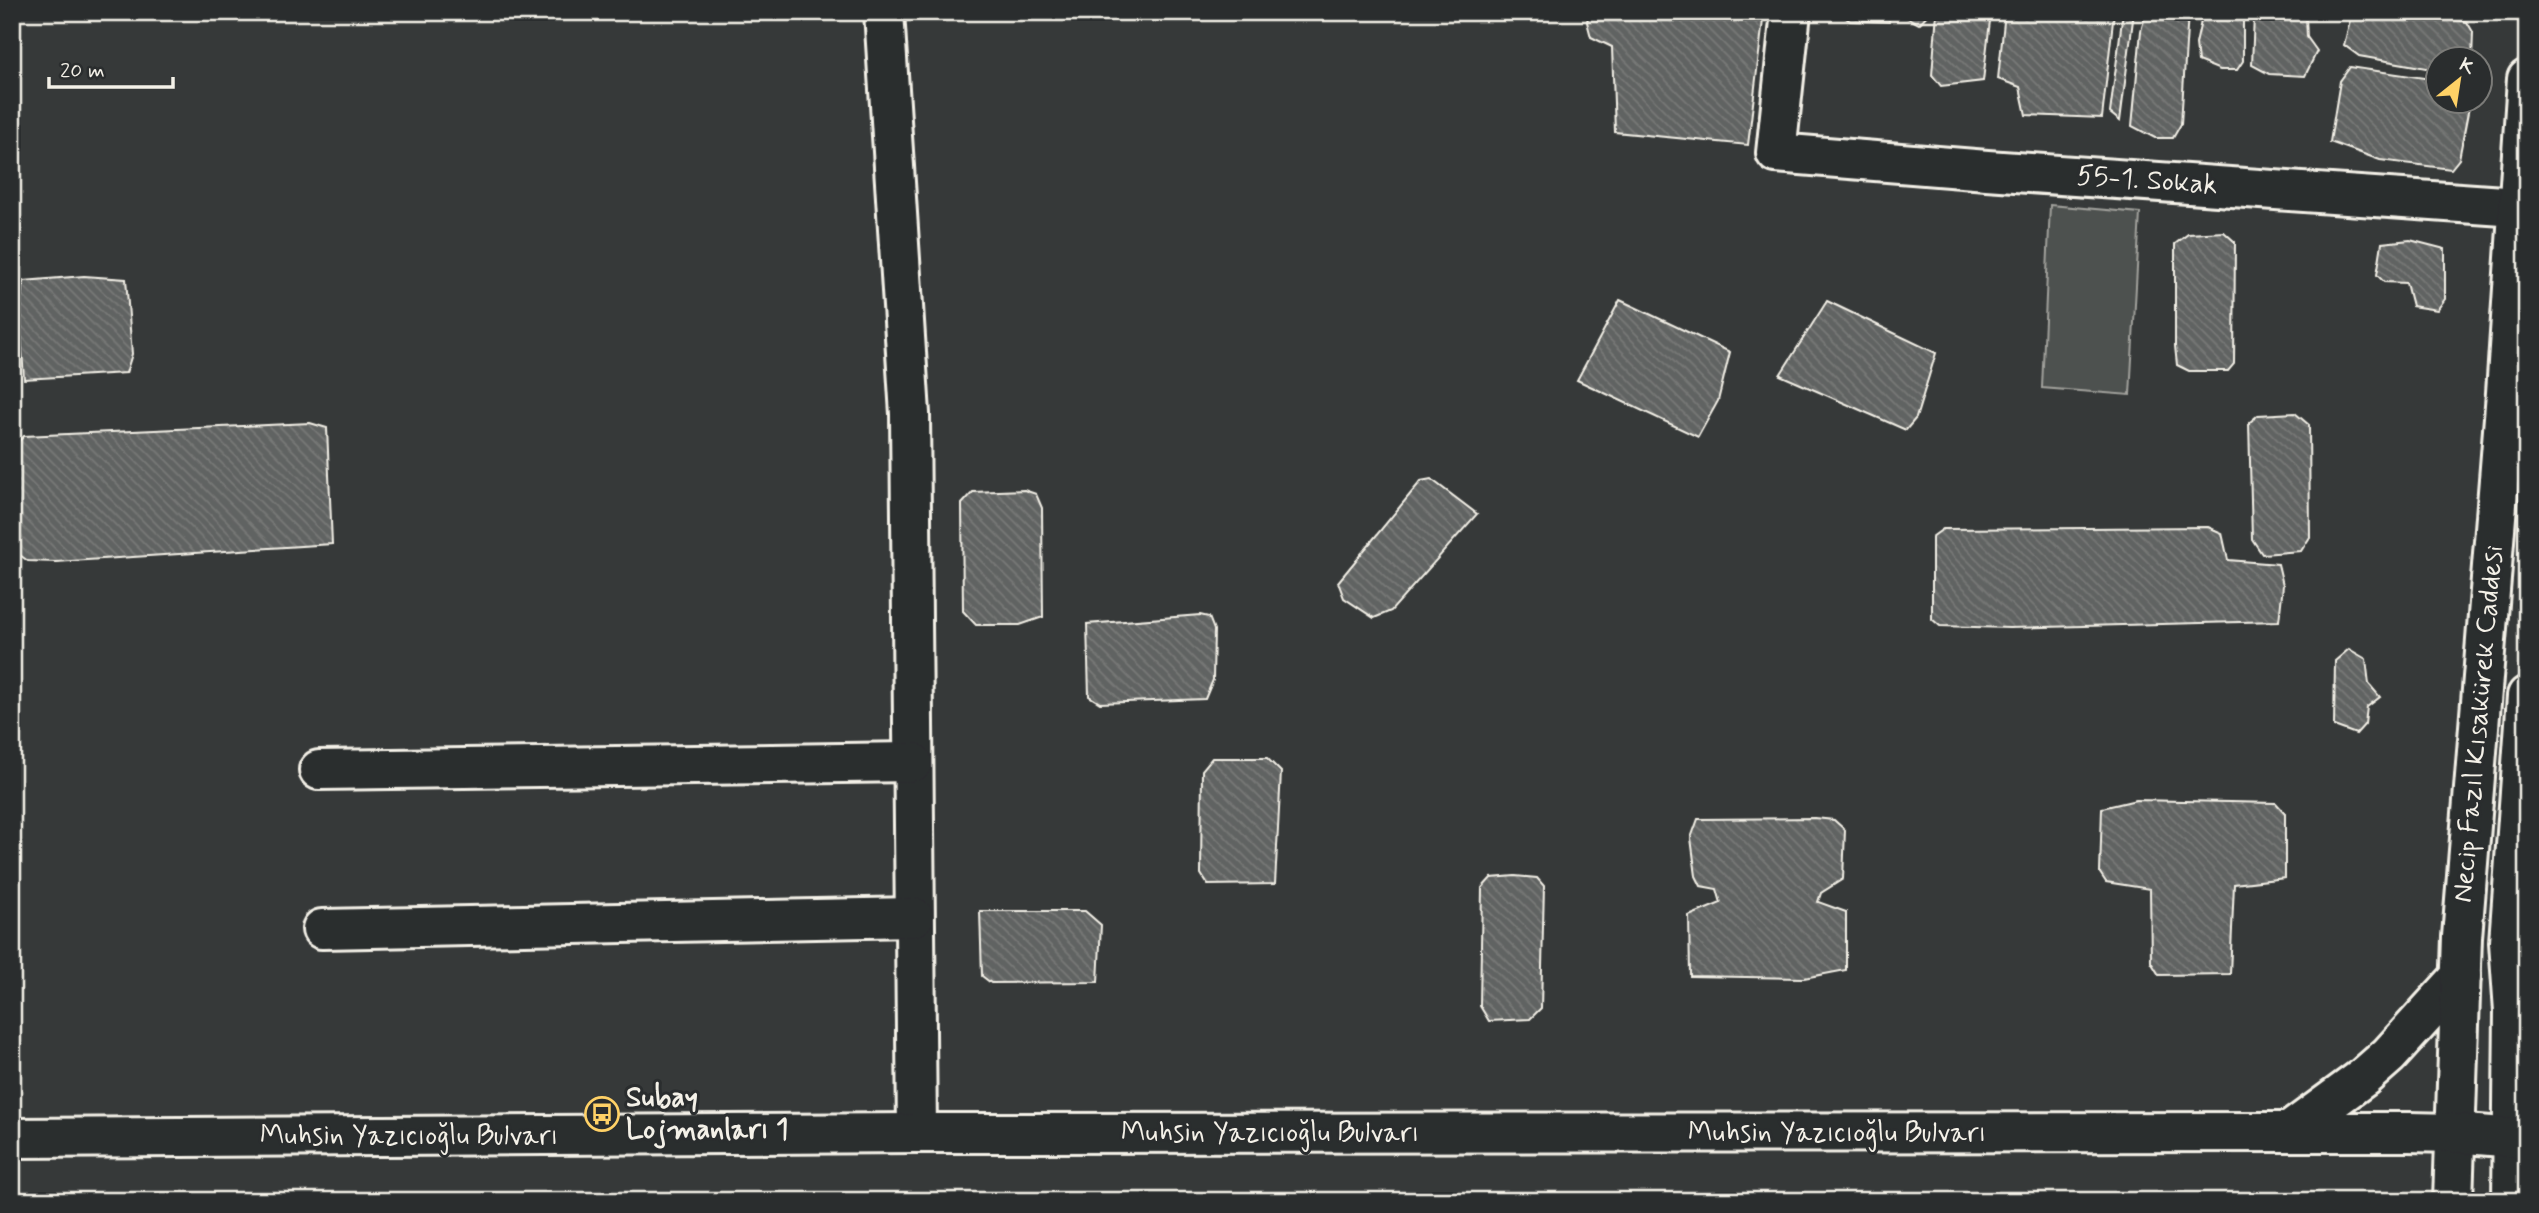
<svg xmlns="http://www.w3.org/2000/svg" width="2539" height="1213" viewBox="0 0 2539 1213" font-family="Mynerve,sans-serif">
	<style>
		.grass { fill: #4e514f; stroke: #a1a19c; stroke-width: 2 }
		.building { fill: url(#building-back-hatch); stroke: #f4f1e8; stroke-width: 2 }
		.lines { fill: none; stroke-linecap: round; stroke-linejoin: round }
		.minor-casing { stroke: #f4f1e8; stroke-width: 44 }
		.major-casing { stroke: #f4f1e8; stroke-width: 44 }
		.minor { stroke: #2a2d2e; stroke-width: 38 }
		.major { stroke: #2a2d2e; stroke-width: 38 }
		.labels { text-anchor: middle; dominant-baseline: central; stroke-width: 6; stroke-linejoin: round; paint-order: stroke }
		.street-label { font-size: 28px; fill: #f4f1e8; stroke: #2a2d2e }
		.poi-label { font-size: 28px; font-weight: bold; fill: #f4f1e8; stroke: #2a2d2e; text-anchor: start }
	</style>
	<defs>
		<pattern id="building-back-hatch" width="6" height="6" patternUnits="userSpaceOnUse" patternTransform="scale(1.75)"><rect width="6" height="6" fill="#616362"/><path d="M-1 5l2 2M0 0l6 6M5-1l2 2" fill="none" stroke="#787a78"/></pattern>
	</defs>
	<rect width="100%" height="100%" fill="#363939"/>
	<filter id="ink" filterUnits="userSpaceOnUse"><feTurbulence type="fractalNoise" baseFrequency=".0143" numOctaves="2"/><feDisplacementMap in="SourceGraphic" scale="14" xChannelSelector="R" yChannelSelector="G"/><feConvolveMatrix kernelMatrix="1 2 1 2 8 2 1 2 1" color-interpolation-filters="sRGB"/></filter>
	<g filter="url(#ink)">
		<!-- grass -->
		<path class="grass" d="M 2050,205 L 2140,213 L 2130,395 L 2042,388 Z"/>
		<!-- building -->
		<g class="building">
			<path d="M 1589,12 L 1764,12 L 1748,145 L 1615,132 L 1612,47 L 1591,37 L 1587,22 Z"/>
			<path d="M 1838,12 L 1890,12 L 1889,22 L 1850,21 Z"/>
			<path d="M 1905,12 L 1930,12 L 1919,24 L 1904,16 Z"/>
			<path d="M 1937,12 L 1991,12 L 1983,81 L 1941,86 L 1932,75 Z"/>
			<path d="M 2005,12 L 2114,12 L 2102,118 L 2026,115 L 2020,87 L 1998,79 Z"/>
			<path d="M 2123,12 L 2134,12 L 2120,121 L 2110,113 Z"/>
			<path d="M 2146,12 L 2188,12 L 2181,124 L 2173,138 L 2155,138 L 2132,126 L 2141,31 Z"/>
			<path d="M 2203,12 L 2243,12 L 2243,61 L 2237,70 L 2220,70 L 2198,61 L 2196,44 Z"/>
			<path d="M 2266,12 L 2289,12 L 2306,17 L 2307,37 L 2317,51 L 2305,76 L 2269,74 L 2252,65 L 2254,15 Z"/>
			<path d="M 2352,12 L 2392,12 L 2450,18 L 2467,22 L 2473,32 L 2472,60 L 2438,60 L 2438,70 L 2359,56 L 2344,45 Z"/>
			<path d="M 2350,67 L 2438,80 L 2438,102 L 2470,102 L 2459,159 L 2451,169 L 2380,160 L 2330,142 L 2340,81 Z"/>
			<path d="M 2224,232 L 2235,242 L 2234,364 L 2228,371 L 2189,371 L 2177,365 L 2175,346 L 2175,244 L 2188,234 Z"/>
			<path d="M 2410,240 L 2445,249 L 2445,299 L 2437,310 L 2412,306 L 2406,283 L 2384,282 L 2377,275 L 2382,243 Z"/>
			<path d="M 84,276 L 126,279 L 132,354 L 126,373 L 24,379 L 19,307 L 24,281 Z"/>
			<path d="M 1620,300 L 1730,352 L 1718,401 L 1698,437 L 1577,380 Z"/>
			<path d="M 1827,301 L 1936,353 L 1916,418 L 1906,430 L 1780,375 Z"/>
			<path d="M 2295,413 L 2309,425 L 2310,537 L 2301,551 L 2262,554 L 2252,539 L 2249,423 L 2258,415 Z"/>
			<path d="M 310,423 L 327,428 L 332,544 L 56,562 L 28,561 L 17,553 L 14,446 L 24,436 Z"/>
			<path d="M 1431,479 L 1477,514 L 1391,611 L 1374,618 L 1344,598 L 1338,582 L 1421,481 Z"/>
			<path d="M 1024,490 L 1036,494 L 1042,508 L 1043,617 L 1020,625 L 976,625 L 963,611 L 962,504 L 973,492 Z"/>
			<path d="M 2208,527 L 2222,533 L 2228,560 L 2278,564 L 2283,585 L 2279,621 L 2009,628 L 1940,626 L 1932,619 L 1932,537 L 1943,529 Z"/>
			<path d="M 1200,615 L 1209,617 L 1214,630 L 1213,680 L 1205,699 L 1100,703 L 1089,696 L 1087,624 Z"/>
			<path d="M 2349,649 L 2366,659 L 2369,684 L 2380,697 L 2367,707 L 2365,724 L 2356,734 L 2334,726 L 2335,661 Z"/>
			<path d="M 1212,758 L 1267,758 L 1281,772 L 1275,884 L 1208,885 L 1201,874 L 1202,770 Z"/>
			<path d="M 2136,800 L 2276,803 L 2285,813 L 2285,878 L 2234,884 L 2230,974 L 2159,975 L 2151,962 L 2150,889 L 2106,882 L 2100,873 L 2102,808 Z"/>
			<path d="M 1815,818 L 1834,820 L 1845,830 L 1843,879 L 1821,893 L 1818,902 L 1846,912 L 1846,970 L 1804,978 L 1690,976 L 1689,916 L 1721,903 L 1717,889 L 1701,886 L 1696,876 L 1691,838 L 1698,819 Z"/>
			<path d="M 1515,876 L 1537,878 L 1544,886 L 1541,1008 L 1530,1019 L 1489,1021 L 1480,1006 L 1482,888 L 1491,878 Z"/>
			<path d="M 980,911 L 1085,911 L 1101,925 L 1098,982 L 991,983 L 982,976 Z"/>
		</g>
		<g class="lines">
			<!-- minor casing -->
			<g class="minor-casing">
				<g id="minor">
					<path d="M 884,12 L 910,414 L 917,1133"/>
					<path d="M 1791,12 L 1776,153 L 1987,170 L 2518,207"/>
					<path d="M 319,770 L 913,762"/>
					<path d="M 322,929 L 914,917"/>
					<path d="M 2289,1132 L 2364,1077 L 2389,1055 L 2461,976"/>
					<path d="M 2453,1201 L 2462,937 L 2506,393 L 2527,79"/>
					<path d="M 2512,1201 L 2514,1011 L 2509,942 L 2527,696"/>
				</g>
			</g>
			<!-- major casing -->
			<g class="major-casing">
				<path id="major" d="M 12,1138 L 917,1133 L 2409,1132 L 2454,1133 L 2527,1139"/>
			</g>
			<!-- minor -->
			<use href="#minor" class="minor"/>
			<!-- major -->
			<use href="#major" class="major"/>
		</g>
	</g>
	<!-- icons -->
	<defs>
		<g id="bus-ring" transform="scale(1.75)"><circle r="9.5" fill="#2a2d2e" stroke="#ffd166" stroke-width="1.5"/><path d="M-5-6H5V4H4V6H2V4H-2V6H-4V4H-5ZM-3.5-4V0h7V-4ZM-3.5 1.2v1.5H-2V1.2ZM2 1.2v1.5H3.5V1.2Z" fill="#ffd166"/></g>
	</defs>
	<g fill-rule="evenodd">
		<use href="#bus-ring" x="602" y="1114"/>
	</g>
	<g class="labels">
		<!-- street labels -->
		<g class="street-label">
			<text transform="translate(2147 181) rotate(4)">55-1. Sokak</text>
			<text transform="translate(2479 724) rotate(-85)">Necip Fazıl Kısakürek Caddesi</text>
			<text x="1270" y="1133">Muhsin Yazıcıoğlu Bulvarı</text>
			<text x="1837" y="1133">Muhsin Yazıcıoğlu Bulvarı</text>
			<text x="409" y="1136">Muhsin Yazıcıoğlu Bulvarı</text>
		</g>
		<!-- poi labels -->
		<g class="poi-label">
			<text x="626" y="1098">Subay<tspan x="626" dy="32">Lojmanları 1</tspan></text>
		</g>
	</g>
	<!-- margin -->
	<rect width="2539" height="1213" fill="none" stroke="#2a2d2e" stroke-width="42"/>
	<rect x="21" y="21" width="2497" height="1171" fill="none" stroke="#f4f1e8" stroke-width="2.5" filter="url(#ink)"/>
	<!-- north arrow -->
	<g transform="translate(2459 80) rotate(30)"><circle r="33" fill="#2a2d2e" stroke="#7b7b78" stroke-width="2"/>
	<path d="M0-5L12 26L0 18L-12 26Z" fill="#ffd166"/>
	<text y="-10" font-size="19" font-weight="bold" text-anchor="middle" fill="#f4f1e8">K</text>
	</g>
	<!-- scale -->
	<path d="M49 77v10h124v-10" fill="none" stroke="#f4f1e8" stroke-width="3.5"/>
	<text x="60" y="77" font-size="21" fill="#f4f1e8" stroke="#2a2d2e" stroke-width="5" paint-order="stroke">20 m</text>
</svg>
